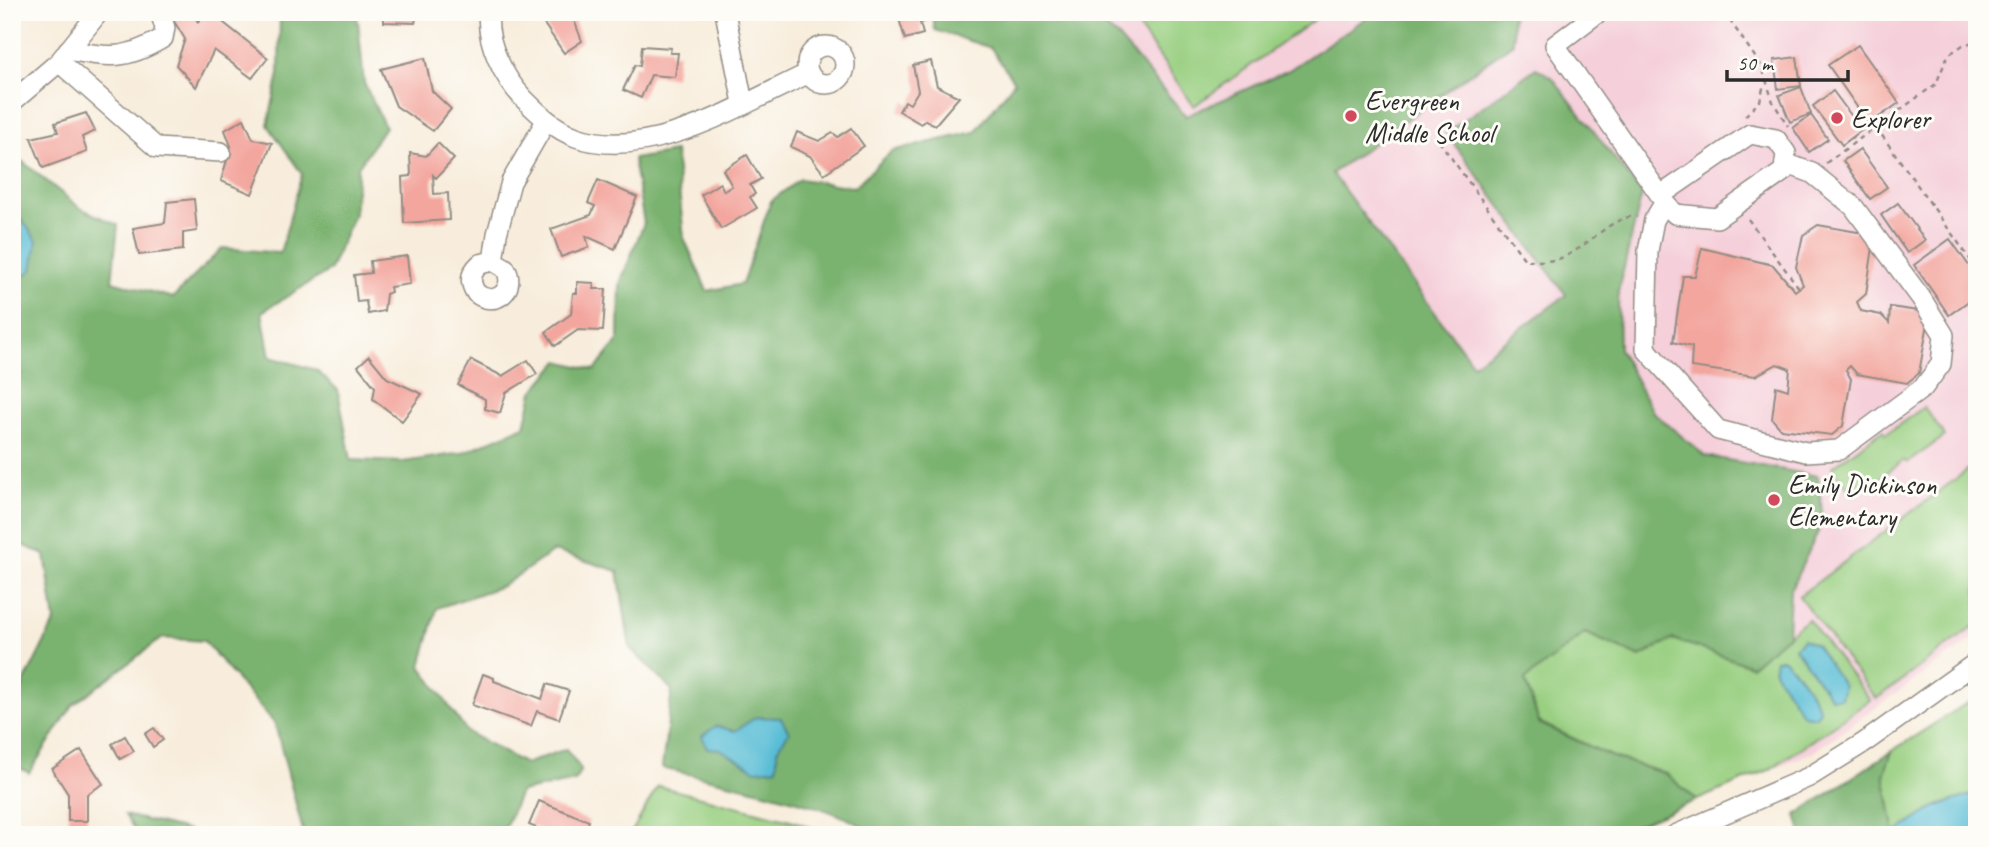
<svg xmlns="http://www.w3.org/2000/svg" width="1989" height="847" viewBox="0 0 1989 847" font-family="Caveat,sans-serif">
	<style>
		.built { fill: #f5cfda }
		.green { fill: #99cf81; stroke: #627d56; stroke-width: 2 }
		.forest { fill: #7ab26f; stroke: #526e4d; stroke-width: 2 }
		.water { fill: #58bdd6; stroke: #427480; stroke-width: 2 }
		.building { fill: #f3a69e }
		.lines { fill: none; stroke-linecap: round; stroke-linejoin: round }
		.minor-casing { stroke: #928c84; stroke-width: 22 }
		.path { stroke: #928c84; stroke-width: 2.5; stroke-dasharray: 5 5; stroke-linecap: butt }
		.minor { stroke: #fff; stroke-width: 19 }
		.poi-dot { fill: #d1495b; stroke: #fdfcf7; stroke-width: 2.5 }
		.labels { text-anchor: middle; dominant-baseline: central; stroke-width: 6; stroke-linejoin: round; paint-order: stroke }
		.poi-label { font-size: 28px; fill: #2b2b2b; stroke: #fdfcf7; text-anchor: start }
	</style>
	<rect width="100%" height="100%" fill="#fdfcf7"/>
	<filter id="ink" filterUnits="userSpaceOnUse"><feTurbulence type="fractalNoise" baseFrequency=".0143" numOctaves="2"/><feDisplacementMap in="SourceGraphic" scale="14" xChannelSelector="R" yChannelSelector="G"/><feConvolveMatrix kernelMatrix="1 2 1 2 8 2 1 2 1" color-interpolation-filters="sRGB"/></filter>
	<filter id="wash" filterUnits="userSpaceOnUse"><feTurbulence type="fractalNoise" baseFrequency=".00686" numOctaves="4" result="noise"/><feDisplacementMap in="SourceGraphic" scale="28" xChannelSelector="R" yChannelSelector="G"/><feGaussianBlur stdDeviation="1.57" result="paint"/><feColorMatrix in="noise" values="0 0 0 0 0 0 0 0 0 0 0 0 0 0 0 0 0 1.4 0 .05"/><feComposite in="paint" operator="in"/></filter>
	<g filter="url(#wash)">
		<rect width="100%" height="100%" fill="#f8eddc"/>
		<!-- built -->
		<path class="built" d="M 997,12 L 1977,12 L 1977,636 L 1813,752 L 1613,835 Z"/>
		<!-- green -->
		<g class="green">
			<path d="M 1128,12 L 1325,12 L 1194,106 Z"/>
			<path d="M 1924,407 L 1945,436 L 1907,463 L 1904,460 L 1869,486 L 1864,481 L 1850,491 L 1832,467 L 1883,430 L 1886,434 Z"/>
			<path d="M 1977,463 L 1977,624 L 1876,699 L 1799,596 Z"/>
			<path d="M 1808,619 L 1870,700 L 1769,770 L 1697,800 L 1666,774 L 1610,756 L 1539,722 L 1524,680 L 1585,633 L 1640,657 L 1673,639 L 1751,665 Z"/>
			<path d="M 1970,701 L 1977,710 L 1977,793 L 1935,807 L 1895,833 L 1884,775 L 1892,751 Z"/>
			<path d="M 658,786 L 794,821 L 830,835 L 630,835 Z"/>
		</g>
		<!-- forest -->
		<g class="forest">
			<path d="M 280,12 L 355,12 L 358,21 L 364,83 L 385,127 L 358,167 L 354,214 L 330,270 L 262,312 L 270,357 L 316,370 L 338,390 L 351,460 L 403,462 L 462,453 L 525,426 L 533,392 L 559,361 L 595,370 L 619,340 L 620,283 L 644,223 L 633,159 L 675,152 L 684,238 L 707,291 L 742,284 L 771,201 L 800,179 L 854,187 L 892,151 L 975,132 L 1014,82 L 991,48 L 935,30 L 932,12 L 1086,12 L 1117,36 L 1186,116 L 1289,70 L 1375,12 L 1512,12 L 1513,43 L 1332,173 L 1473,364 L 1566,295 L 1446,133 L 1536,68 L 1552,77 L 1642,194 L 1618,292 L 1619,349 L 1653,412 L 1705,456 L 1818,476 L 1823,521 L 1790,591 L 1788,635 L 1751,666 L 1673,639 L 1640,657 L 1585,633 L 1525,680 L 1539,723 L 1610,756 L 1666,774 L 1697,800 L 1613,835 L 873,835 C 846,805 706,779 662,768 L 672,690 L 630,648 L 618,571 L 554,551 L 502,586 L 437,608 L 421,666 L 467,732 L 525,764 L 566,749 L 581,769 L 575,781 L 520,792 L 504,830 L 510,835 L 304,835 L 275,724 L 204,641 L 162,638 L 73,705 L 29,773 L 12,764 L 12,707 L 55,621 L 45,555 L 12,540 L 12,285 L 32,270 L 37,241 L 12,206 L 12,153 L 80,208 L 118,225 L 112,281 L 173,298 L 222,248 L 280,253 L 302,174 L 268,125 L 279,74 Z"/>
			<path d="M 1892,751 L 1884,775 L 1895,833 L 1892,835 L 1802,835 L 1796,815 Z"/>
			<path d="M 125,815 L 207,835 L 138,835 Z"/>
		</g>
		<!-- water -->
		<g class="water">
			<path d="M 12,206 L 37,241 L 32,270 L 13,284 Z"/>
			<path d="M 1803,639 L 1816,645 L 1844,686 L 1841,698 L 1831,698 L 1795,648 Z"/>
			<path d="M 1776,659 L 1784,659 C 1798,674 1813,692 1820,711 L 1816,717 L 1803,715 L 1774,671 Z"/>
			<path d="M 756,717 L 781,718 L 789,732 L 777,750 L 777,768 L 756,770 L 720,749 L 707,748 L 702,736 L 716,726 L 735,731 Z"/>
			<path d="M 1977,793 L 1977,835 L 1892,835 L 1935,807 Z"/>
		</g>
		<g id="blocks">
			<!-- building -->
			<g class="building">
				<path d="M 170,12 L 191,12 L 198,22 L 205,12 L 210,12 L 268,58 L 252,78 L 214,50 L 196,87 L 176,65 L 185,39 L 169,13 Z"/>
				<path d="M 384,12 L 417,12 L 415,23 L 384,22 Z"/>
				<path d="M 539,12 L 571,12 L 582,41 L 564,53 L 542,21 Z"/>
				<path d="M 897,12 L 931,12 L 933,19 L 920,23 L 923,34 L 905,39 Z"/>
				<path d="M 1858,45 L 1899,103 L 1869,124 L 1828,65 Z"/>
				<path d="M 642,46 L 671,48 L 670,53 L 678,53 L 675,77 L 651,75 L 641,98 L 623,90 L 635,65 L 640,66 Z"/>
				<path d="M 1797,57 L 1801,86 L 1778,89 L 1774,60 Z"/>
				<path d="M 425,58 L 432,91 L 451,109 L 433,131 L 396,106 L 381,69 Z"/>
				<path d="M 931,61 L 937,86 L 959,97 L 935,125 L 925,120 L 921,124 L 899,111 L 905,101 L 910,104 L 918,91 L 913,65 Z"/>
				<path d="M 1801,87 L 1811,114 L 1790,122 L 1779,95 Z"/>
				<path d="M 1833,91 L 1862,130 L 1842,145 L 1813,106 Z"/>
				<path d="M 86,113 L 95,131 L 82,137 L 87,152 L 43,168 L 31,138 L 58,132 L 55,123 Z"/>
				<path d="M 1811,115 L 1828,139 L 1809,152 L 1793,128 Z"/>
				<path d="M 244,119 L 253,139 L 272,143 L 252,194 L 221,181 L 231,146 L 225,130 Z"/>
				<path d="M 851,128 L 864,146 L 824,174 L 810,156 L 791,147 L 797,132 L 819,141 L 833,133 L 838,137 Z"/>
				<path d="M 438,143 L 454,159 L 436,178 L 433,175 L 434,194 L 448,193 L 449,220 L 404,223 L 402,177 L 411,176 L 410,153 L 426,156 Z"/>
				<path d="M 1860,149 L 1887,187 L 1870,199 L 1843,161 Z"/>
				<path d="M 747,155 L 761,179 L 750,185 L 755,194 L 750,197 L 757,208 L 721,229 L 701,195 L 720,183 L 724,191 L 732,186 L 723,170 Z"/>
				<path d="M 598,180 L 637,197 L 615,249 L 586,236 L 589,247 L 561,257 L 551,229 L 591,215 L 595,206 L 588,203 Z"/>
				<path d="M 194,199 L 197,231 L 183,233 L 183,250 L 139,255 L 133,228 L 165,223 L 167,202 Z"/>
				<path d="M 1898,203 L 1925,240 L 1907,253 L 1881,215 Z"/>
				<path d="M 1818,225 L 1863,233 L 1873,247 L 1866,294 L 1857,302 L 1861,311 L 1881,315 L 1889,323 L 1890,307 L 1918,311 L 1928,323 L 1919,373 L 1907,383 L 1857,374 L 1850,366 L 1846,370 L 1851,379 L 1843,426 L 1832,435 L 1781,429 L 1772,419 L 1776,386 L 1788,390 L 1790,369 L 1777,364 L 1755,376 L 1691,367 L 1692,347 L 1673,342 L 1683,276 L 1695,276 L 1702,248 L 1773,265 L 1795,291 L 1803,285 L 1796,267 L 1803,235 Z"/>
				<path d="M 1950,239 L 1977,277 L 1977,295 L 1949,315 L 1914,265 Z"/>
				<path d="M 407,256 L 410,284 L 390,287 L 391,292 L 386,294 L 384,311 L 368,314 L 366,301 L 357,302 L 354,275 L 371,273 L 370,261 Z"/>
				<path d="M 577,282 L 594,283 L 594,289 L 606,289 L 603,331 L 578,330 L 555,346 L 546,332 L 571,314 L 573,293 L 577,293 Z"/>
				<path d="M 369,356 L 387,378 L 422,394 L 402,421 L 373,399 L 375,387 L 358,366 Z"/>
				<path d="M 471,360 L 502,376 L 528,360 L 537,374 L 506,393 L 500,413 L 485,409 L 485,399 L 458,385 Z"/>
				<path d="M 483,674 L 494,678 L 494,681 L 542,699 L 547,684 L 569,691 L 559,719 L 537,711 L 531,726 L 472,705 Z"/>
				<path d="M 154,728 L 163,740 L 153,747 L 145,734 Z"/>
				<path d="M 125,736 L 134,751 L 120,759 L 112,744 Z"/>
				<path d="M 81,750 L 103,784 L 87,794 L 87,821 L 68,821 L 68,794 L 52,769 Z"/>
				<path d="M 539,801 L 589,821 L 584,835 L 553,835 L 529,825 Z"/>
			</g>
		</g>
	</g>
	<g filter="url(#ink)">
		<use href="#blocks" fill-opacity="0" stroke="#928c84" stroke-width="2"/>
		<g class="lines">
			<!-- minor casing -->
			<g class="minor-casing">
				<g id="minor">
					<path d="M 489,12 C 485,42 504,78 524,99 C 540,115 555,129 576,137 C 649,163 744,103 809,73"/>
					<path d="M 725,12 L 743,103"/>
					<path d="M 1599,12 L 1555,45 L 1665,202 L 1675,214 L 1717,218 L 1784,171 L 1786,153 L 1776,139 L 1750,134 L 1661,195"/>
					<circle cx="826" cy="65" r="19"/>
					<path d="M 68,50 C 110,58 126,60 163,38 L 165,28 L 160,12"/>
					<path d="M 59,62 L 157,148 L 221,152"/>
					<path d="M 12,102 L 59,62 L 99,12"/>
					<path d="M 1665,202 L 1654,220 L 1648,251 L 1646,349 L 1718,430 L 1806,452 L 1839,450 L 1923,388 L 1941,364 L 1944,335 L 1921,298 L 1853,206 L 1812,173 L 1785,163"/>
					<path d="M 493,261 L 505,268 C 518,289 495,309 476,293 C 469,282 470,273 480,264 L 493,261 L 497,234 L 511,182 L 546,121"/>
					<path d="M 1675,835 L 1809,777 L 1865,742 L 1977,662"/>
				</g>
			</g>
			<!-- path -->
			<g class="path">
				<path d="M 1724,12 L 1762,67 L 1773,102 L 1788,126"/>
				<path d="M 1731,22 L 1735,12"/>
				<path d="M 1745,116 L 1760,101 L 1764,84"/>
				<path d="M 1876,127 L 1977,269"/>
				<path d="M 1439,141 L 1525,260 C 1534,260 1545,262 1553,260 C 1582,256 1611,213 1637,217"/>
				<path d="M 1826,163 L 1936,84 L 1948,55 L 1963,45 L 1977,41"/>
				<path d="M 1748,219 L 1799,288"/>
			</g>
			<!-- minor -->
			<use href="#minor" class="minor"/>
		</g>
	</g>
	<!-- markers -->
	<g class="poi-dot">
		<circle cx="1351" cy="116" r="7"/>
		<circle cx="1837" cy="118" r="7"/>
		<circle cx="1774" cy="500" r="7"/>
	</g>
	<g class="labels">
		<!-- poi labels -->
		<g class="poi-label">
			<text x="1365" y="100">Evergreen<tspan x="1365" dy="32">Middle School</tspan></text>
			<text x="1851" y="118">Explorer</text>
			<text x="1788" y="484">Emily Dickinson<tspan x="1788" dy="32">Elementary</tspan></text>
		</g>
	</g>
	<!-- margin -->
	<rect width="1989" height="847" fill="none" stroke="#fdfcf7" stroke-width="42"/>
	<!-- scale -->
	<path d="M1727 70v10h121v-10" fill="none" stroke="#2b2b2b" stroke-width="3.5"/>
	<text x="1737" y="70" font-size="21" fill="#2b2b2b" stroke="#fdfcf7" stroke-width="5" paint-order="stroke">50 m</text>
</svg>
